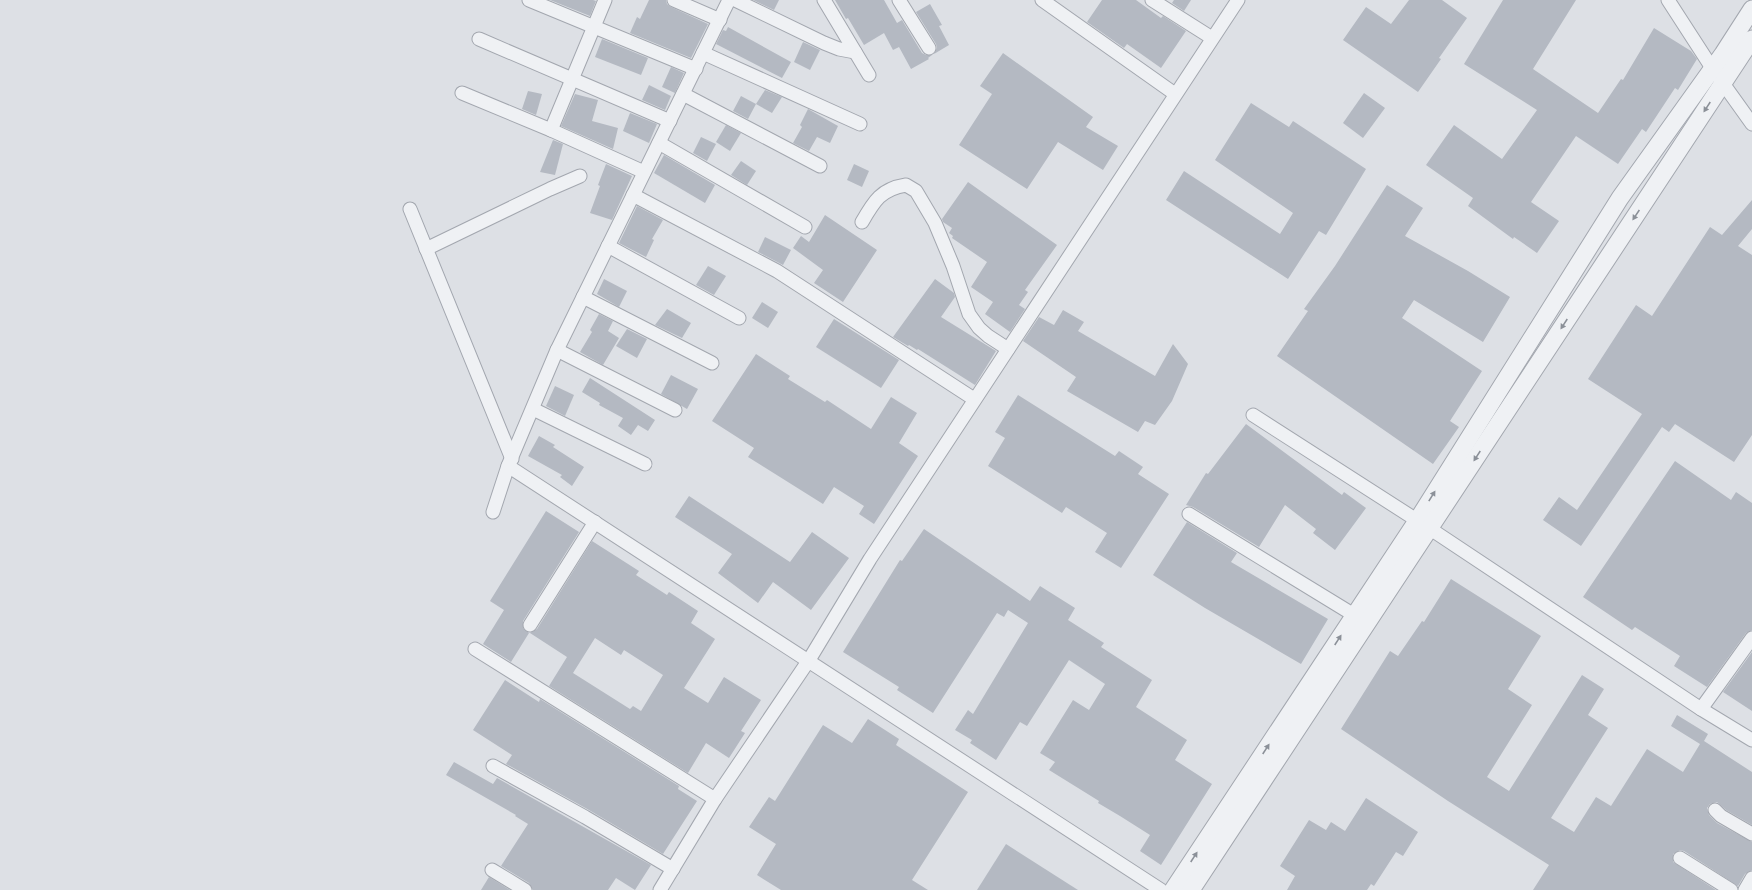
<svg xmlns="http://www.w3.org/2000/svg" width="1752" height="890" viewBox="0 0 1752 890" font-family="'PT Sans Narrow',sans-serif">
	<style>
		.building { fill: #b4b9c2; fill-rule: evenodd }
		.lines { fill: none; stroke-linecap: round; stroke-linejoin: round }
		.minor-casing { stroke: #a3a7af; stroke-width: 15 }
		.tertiary-casing { stroke: #a3a7af; stroke-width: 19 }
		.minor { stroke: #eff1f4; stroke-width: 13 }
		.tertiary { stroke: #eff1f4; stroke-width: 17 }
		.oneway { fill: #8b9098 }
	</style>
	<rect width="100%" height="100%" fill="#dde0e5"/>
	<!-- building -->
	<g class="building">
		<path d="M 550,0 L 593,0 L 596,1 L 590,16 Z"/>
		<path d="M 649,0 L 666,0 L 667,4 L 671,7 L 708,24 L 691,58 L 630,33 L 637,17 L 640,19 Z"/>
		<path d="M 753,0 L 779,0 L 774,10 Z"/>
		<path d="M 835,0 L 884,0 L 897,23 L 902,20 L 922,53 L 926,55 L 932,55 L 928,58 L 929,59 L 911,69 L 899,47 L 893,50 L 884,33 L 864,45 L 848,18 L 846,19 Z"/>
		<path d="M 1102,0 L 1136,0 L 1161,18 L 1163,16 L 1186,31 L 1161,68 L 1127,44 L 1124,48 L 1087,22 Z"/>
		<path d="M 1174,0 L 1191,0 L 1184,11 L 1172,3 Z"/>
		<path d="M 1409,0 L 1442,0 L 1467,18 L 1439,58 L 1441,59 L 1418,92 L 1343,40 L 1366,7 L 1391,24 Z"/>
		<path d="M 1503,0 L 1576,0 L 1533,69 L 1598,113 L 1621,79 L 1623,80 L 1654,28 L 1691,51 L 1697,59 L 1678,90 L 1675,88 L 1646,132 L 1642,129 L 1618,164 L 1576,136 L 1531,202 L 1559,221 L 1537,253 L 1514,237 L 1513,239 L 1468,206 L 1473,198 L 1426,165 L 1454,125 L 1502,159 L 1537,110 L 1464,64 Z"/>
		<path d="M 930,4 L 942,25 L 939,26 L 949,45 L 934,54 L 937,48 L 936,44 L 916,12 Z"/>
		<path d="M 728,27 L 791,62 L 782,78 L 716,44 L 723,30 L 726,31 Z"/>
		<path d="M 602,39 L 648,58 L 641,75 L 595,57 Z"/>
		<path d="M 803,42 L 820,50 L 810,70 L 794,62 Z"/>
		<path d="M 1003,53 L 1093,117 L 1086,127 L 1118,146 L 1103,170 L 1058,142 L 1027,189 L 959,145 L 992,94 L 980,86 Z"/>
		<path d="M 671,67 L 684,73 L 675,93 L 662,87 Z"/>
		<path d="M 649,85 L 671,96 L 665,110 L 642,100 Z"/>
		<path d="M 765,90 L 782,97 L 772,113 L 756,104 Z"/>
		<path d="M 528,91 L 542,94 L 536,115 L 522,109 Z"/>
		<path d="M 1364,93 L 1385,108 L 1363,138 L 1343,123 Z"/>
		<path d="M 575,94 L 598,100 L 592,121 L 618,128 L 613,149 L 561,126 Z"/>
		<path d="M 741,96 L 756,104 L 748,119 L 733,111 Z"/>
		<path d="M 1251,103 L 1289,127 L 1293,121 L 1366,169 L 1326,235 L 1319,231 L 1288,279 L 1166,200 L 1184,171 L 1280,234 L 1293,213 L 1215,160 Z"/>
		<path d="M 808,109 L 838,126 L 830,143 L 817,137 L 809,151 L 793,143 L 802,127 L 800,125 Z"/>
		<path d="M 630,113 L 657,124 L 649,143 L 623,131 Z"/>
		<path d="M 726,125 L 741,133 L 730,151 L 716,142 Z"/>
		<path d="M 701,137 L 716,144 L 707,161 L 693,153 Z"/>
		<path d="M 553,140 L 563,144 L 555,175 L 540,172 Z"/>
		<path d="M 664,155 L 715,185 L 705,203 L 654,173 Z"/>
		<path d="M 741,161 L 756,171 L 747,185 L 731,175 Z"/>
		<path d="M 606,164 L 632,176 L 612,220 L 590,213 L 600,186 L 598,185 Z"/>
		<path d="M 854,164 L 869,171 L 862,187 L 847,180 Z"/>
		<path d="M 968,182 L 1057,245 L 1025,290 L 1028,292 L 1019,305 L 1025,309 L 1010,332 L 985,314 L 993,302 L 971,287 L 987,262 L 952,238 L 953,236 L 949,233 L 952,228 L 943,222 L 942,219 Z"/>
		<path d="M 1387,185 L 1423,208 L 1405,236 L 1468,271 L 1510,297 L 1483,342 L 1414,300 L 1402,318 L 1482,371 L 1450,421 L 1459,427 L 1433,464 L 1277,356 L 1308,311 L 1304,309 L 1335,266 Z"/>
		<path d="M 1752,200 L 1752,229 L 1738,246 L 1752,255 L 1752,435 L 1734,462 L 1675,424 L 1669,432 L 1662,427 L 1581,546 L 1543,520 L 1559,497 L 1577,510 L 1642,414 L 1588,379 L 1636,305 L 1652,316 L 1710,227 L 1722,235 Z"/>
		<path d="M 637,206 L 663,220 L 652,239 L 654,240 L 646,257 L 619,243 Z"/>
		<path d="M 825,215 L 877,250 L 843,302 L 814,283 L 823,270 L 793,248 L 801,236 L 809,242 Z"/>
		<path d="M 765,237 L 791,250 L 783,265 L 758,252 Z"/>
		<path d="M 708,266 L 726,276 L 714,295 L 696,285 Z"/>
		<path d="M 604,279 L 627,291 L 619,307 L 597,294 Z"/>
		<path d="M 935,279 L 954,293 L 955,297 L 941,317 L 996,351 L 975,385 L 918,349 L 917,350 L 909,345 L 908,346 L 893,337 Z"/>
		<path d="M 762,302 L 778,312 L 768,328 L 752,318 Z"/>
		<path d="M 667,309 L 691,323 L 682,338 L 655,325 Z"/>
		<path d="M 1063,310 L 1084,322 L 1078,331 L 1155,376 L 1173,344 L 1188,364 L 1172,401 L 1155,425 L 1145,421 L 1138,432 L 1067,391 L 1076,377 L 1023,341 L 1039,317 L 1054,325 Z"/>
		<path d="M 599,314 L 613,321 L 608,331 L 619,338 L 603,365 L 580,352 L 592,332 L 590,330 Z"/>
		<path d="M 834,319 L 899,360 L 881,388 L 816,347 Z"/>
		<path d="M 627,329 L 647,339 L 637,358 L 616,346 Z"/>
		<path d="M 756,354 L 790,376 L 788,379 L 825,402 L 827,400 L 871,429 L 891,397 L 917,413 L 899,443 L 918,456 L 874,524 L 859,514 L 864,506 L 834,487 L 823,504 L 748,457 L 754,448 L 712,421 Z"/>
		<path d="M 671,375 L 698,389 L 687,409 L 661,394 Z"/>
		<path d="M 590,378 L 655,420 L 648,431 L 638,425 L 631,435 L 618,426 L 623,418 L 599,405 L 600,403 L 582,392 Z"/>
		<path d="M 555,386 L 574,395 L 565,416 L 546,406 Z"/>
		<path d="M 1018,395 L 1115,456 L 1119,451 L 1143,467 L 1138,474 L 1169,494 L 1121,568 L 1095,552 L 1107,533 L 1066,507 L 1062,513 L 988,466 L 1005,438 L 995,432 Z"/>
		<path d="M 1246,424 L 1342,495 L 1344,492 L 1366,508 L 1335,550 L 1313,533 L 1316,529 L 1285,505 L 1259,547 L 1193,507 L 1186,505 L 1206,473 L 1208,474 Z"/>
		<path d="M 539,436 L 555,445 L 553,447 L 584,467 L 572,486 L 560,477 L 562,475 L 528,456 Z"/>
		<path d="M 1675,461 L 1731,500 L 1736,492 L 1752,503 L 1752,630 L 1746,633 L 1707,687 L 1674,666 L 1680,656 L 1635,627 L 1632,630 L 1583,597 Z"/>
		<path d="M 689,496 L 790,562 L 812,532 L 849,558 L 811,610 L 773,582 L 758,603 L 718,573 L 732,554 L 675,517 Z"/>
		<path d="M 546,511 L 579,532 L 523,621 L 523,628 L 529,633 L 511,662 L 483,644 L 504,610 L 490,601 Z"/>
		<path d="M 1187,522 L 1237,553 L 1231,562 L 1328,619 L 1301,664 L 1205,608 L 1153,575 Z"/>
		<path d="M 924,529 L 1030,601 L 1040,586 L 1075,608 L 1068,620 L 1104,643 L 1101,647 L 1152,680 L 1136,707 L 1187,740 L 1175,760 L 1212,784 L 1161,865 L 1140,851 L 1150,835 L 1120,816 L 1098,803 L 1099,801 L 1049,770 L 1055,762 L 1040,753 L 1073,700 L 1089,710 L 1105,684 L 1069,660 L 1027,726 L 1020,722 L 996,760 L 970,743 L 972,740 L 955,730 L 968,710 L 973,714 L 1028,623 L 1008,610 L 1004,617 L 997,613 L 933,713 L 897,690 L 899,687 L 843,652 L 900,560 L 902,561 Z"/>
		<path d="M 592,541 L 639,571 L 636,575 L 667,595 L 669,592 L 698,611 L 691,623 L 715,639 L 684,688 L 708,703 L 724,677 L 761,700 L 741,731 L 745,733 L 729,758 L 706,743 L 688,773 L 549,686 L 567,657 L 530,633 L 537,629 ZM 595,638 L 621,655 L 624,650 L 663,675 L 641,711 L 633,706 L 630,709 L 573,673 Z"/>
		<path d="M 1451,579 L 1541,636 L 1508,689 L 1532,705 L 1487,777 L 1509,791 L 1582,675 L 1604,689 L 1588,715 L 1608,728 L 1551,818 L 1574,832 L 1596,797 L 1611,806 L 1647,749 L 1683,772 L 1700,744 L 1671,726 L 1677,715 L 1708,734 L 1704,741 L 1752,772 L 1752,825 L 1726,810 L 1717,802 L 1710,804 L 1707,808 L 1709,815 L 1717,823 L 1752,842 L 1752,870 L 1745,874 L 1738,886 L 1684,851 L 1680,850 L 1673,854 L 1673,862 L 1716,890 L 1533,890 L 1549,865 L 1448,801 L 1341,729 L 1390,651 L 1398,656 L 1422,621 L 1424,622 Z"/>
		<path d="M 1752,652 L 1752,711 L 1723,692 Z"/>
		<path d="M 505,680 L 539,702 L 540,699 L 679,786 L 678,789 L 697,801 L 663,854 L 589,810 L 506,764 L 512,755 L 473,730 Z"/>
		<path d="M 868,719 L 899,739 L 896,745 L 968,792 L 912,880 L 928,890 L 781,890 L 757,875 L 776,844 L 749,827 L 769,797 L 775,801 L 823,725 L 852,743 Z"/>
		<path d="M 454,762 L 493,784 L 497,778 L 651,865 L 635,890 L 616,878 L 608,890 L 533,890 L 529,883 L 501,866 L 528,824 L 515,816 L 516,815 L 446,775 Z"/>
		<path d="M 1366,798 L 1418,832 L 1403,856 L 1396,852 L 1374,886 L 1371,884 L 1367,890 L 1287,890 L 1295,876 L 1280,866 L 1309,820 L 1326,830 L 1331,822 L 1345,831 Z"/>
		<path d="M 1006,844 L 1078,890 L 977,890 Z"/>
		<path d="M 489,877 L 510,890 L 481,890 Z"/>
	</g>
	<g class="lines">
		<!-- minor casing -->
		<g class="minor-casing">
			<g id="minor">
				<path d="M 529,0 L 696,69"/>
				<path d="M 674,0 L 720,20"/>
				<path d="M 735,0 L 824,43 L 839,49 L 855,52"/>
				<path d="M 824,0 L 869,75"/>
				<path d="M 899,0 L 929,48"/>
				<path d="M 1042,0 L 1175,94"/>
				<path d="M 1152,0 L 1212,38"/>
				<path d="M 1668,0 L 1712,68 L 1752,124"/>
				<path d="M 479,39 L 670,121"/>
				<path d="M 703,53 L 860,124"/>
				<path d="M 462,93 L 551,130 L 644,172"/>
				<path d="M 683,94 L 820,166"/>
				<path d="M 551,130 L 605,0"/>
				<path d="M 659,143 L 805,227"/>
				<path d="M 633,195 L 777,271 L 974,399"/>
				<path d="M 410,209 L 512,459"/>
				<path d="M 862,222 C 874,201 881,189 906,185 L 916,191 L 935,223 L 953,266 L 969,314 L 979,328 L 988,336 L 1008,349"/>
				<path d="M 608,246 L 739,318"/>
				<path d="M 426,249 L 550,189 L 580,176"/>
				<path d="M 583,297 L 712,363"/>
				<path d="M 557,350 L 675,410"/>
				<path d="M 533,409 L 645,464"/>
				<path d="M 1253,415 L 1429,528 L 1701,709 L 1752,740"/>
				<path d="M 508,466 L 1161,890"/>
				<path d="M 493,512 L 508,466 L 557,350 L 729,0"/>
				<path d="M 1189,514 L 1354,615"/>
				<path d="M 530,625 L 595,522"/>
				<path d="M 475,649 L 715,799"/>
				<path d="M 1701,709 L 1752,638"/>
				<path d="M 493,766 L 585,817 L 673,869"/>
				<path d="M 1715,810 L 1721,816 L 1752,834"/>
				<path d="M 1680,858 L 1731,890"/>
				<path d="M 492,870 L 525,890"/>
				<path d="M 660,890 L 715,799 L 809,660 L 870,559 L 1238,0"/>
				<path d="M 1745,890 L 1752,878"/>
			</g>
		</g>
		<!-- tertiary casing -->
		<g class="tertiary-casing">
			<g id="tertiary">
				<path d="M 1173,890 L 1417,521 L 1620,198 L 1723,54 L 1752,9"/>
				<path d="M 1191,890 L 1752,39"/>
			</g>
		</g>
		<!-- minor -->
		<use href="#minor" class="minor"/>
		<!-- tertiary -->
		<use href="#tertiary" class="tertiary"/>
	</g>
	<!-- one-way arrows -->
	<defs><path id="oneway-solid" d="M-6-.8H1V-3.2L6.5 0L1 3.2V.8H-6Z"/></defs>
	<g class="oneway">
		<use href="#oneway-solid" transform="translate(1707 107) rotate(123)"/>
		<use href="#oneway-solid" transform="translate(1636 215) rotate(124)"/>
		<use href="#oneway-solid" transform="translate(1564 324) rotate(123)"/>
		<use href="#oneway-solid" transform="translate(1477 456) rotate(123)"/>
		<use href="#oneway-solid" transform="translate(1432 496) rotate(-58)"/>
		<use href="#oneway-solid" transform="translate(1338 640) rotate(-57)"/>
		<use href="#oneway-solid" transform="translate(1266 749) rotate(-57)"/>
		<use href="#oneway-solid" transform="translate(1194 857) rotate(-57)"/>
	</g>
</svg>
